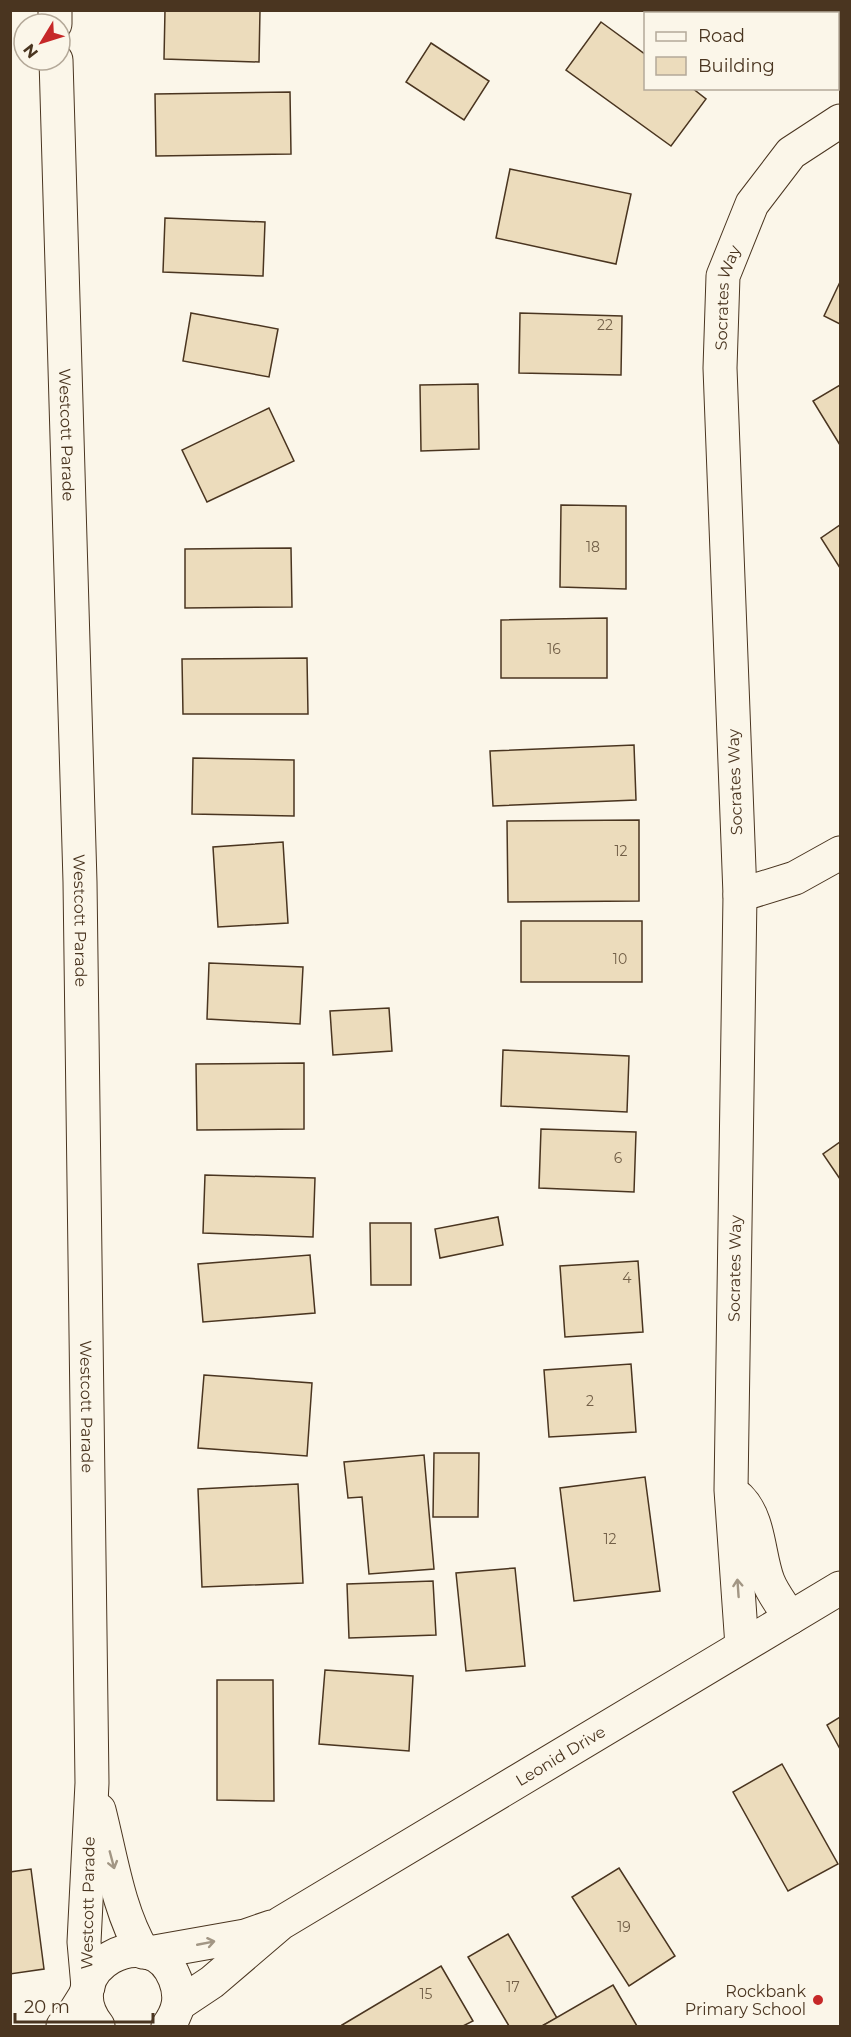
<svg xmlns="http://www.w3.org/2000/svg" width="851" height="2037" viewBox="0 0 851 2037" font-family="Montserrat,sans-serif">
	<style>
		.building { fill: #ecdcbc; stroke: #4a3520; stroke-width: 1.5 }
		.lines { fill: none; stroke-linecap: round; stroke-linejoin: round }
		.minor-casing { stroke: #4a3520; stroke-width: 35 }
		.minor { stroke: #fbf6e9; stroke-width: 33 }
		.oneway { stroke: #a29684 }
		.poi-dot { fill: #c62828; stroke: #fbf6e9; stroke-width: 2 }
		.labels { text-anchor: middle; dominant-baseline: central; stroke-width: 4.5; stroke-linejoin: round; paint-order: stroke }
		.number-label { font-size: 14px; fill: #725f47 }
		.street-label { font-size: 16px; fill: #4a3520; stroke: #fbf6e9 }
		.poi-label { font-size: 16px; fill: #4a3520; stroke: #fbf6e9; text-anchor: end }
	</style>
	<rect width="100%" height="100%" fill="#fbf6e9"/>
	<!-- building -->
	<g class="building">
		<path d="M 165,10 L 260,10 L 259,62 L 164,59 Z"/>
		<path d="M 724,10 L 802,10 L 799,14 L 727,14 Z"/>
		<path d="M 601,22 L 646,55 L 646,88 L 692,88 L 706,99 L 671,146 L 566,70 Z"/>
		<path d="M 431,43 L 489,81 L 464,120 L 406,82 Z"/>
		<path d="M 290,92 L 291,154 L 156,156 L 155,94 Z"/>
		<path d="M 510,169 L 631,194 L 616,264 L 496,238 Z"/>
		<path d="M 165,218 L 265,222 L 263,276 L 163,272 Z"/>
		<path d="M 840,282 L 840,324 L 824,316 Z"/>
		<path d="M 191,313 L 278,329 L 269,377 L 183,361 Z"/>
		<path d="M 520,313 L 622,316 L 621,375 L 519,373 Z"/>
		<path d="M 478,384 L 479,449 L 421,451 L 420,385 Z"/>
		<path d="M 840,385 L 840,445 L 813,401 Z"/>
		<path d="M 269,408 L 294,461 L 207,502 L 182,450 Z"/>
		<path d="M 561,505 L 626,506 L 626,589 L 560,587 Z"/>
		<path d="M 840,525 L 840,568 L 821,538 Z"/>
		<path d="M 291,548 L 292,607 L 185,608 L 185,549 Z"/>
		<path d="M 607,618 L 607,678 L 501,678 L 501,620 Z"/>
		<path d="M 307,658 L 308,714 L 183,714 L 182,659 Z"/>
		<path d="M 634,745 L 636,800 L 493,806 L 490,751 Z"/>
		<path d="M 193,758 L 294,760 L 294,816 L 192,814 Z"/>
		<path d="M 639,820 L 639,901 L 508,902 L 507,821 Z"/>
		<path d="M 283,842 L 288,923 L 218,927 L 213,847 Z"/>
		<rect x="521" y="921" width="121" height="61"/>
		<path d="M 209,963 L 303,967 L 300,1024 L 207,1019 Z"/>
		<path d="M 389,1008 L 392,1051 L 333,1055 L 330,1011 Z"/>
		<path d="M 503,1050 L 629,1056 L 627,1112 L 501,1106 Z"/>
		<path d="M 304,1063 L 304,1129 L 197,1130 L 196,1064 Z"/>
		<path d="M 541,1129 L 636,1132 L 634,1192 L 539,1188 Z"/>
		<path d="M 840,1142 L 840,1179 L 823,1154 Z"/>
		<path d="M 205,1175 L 315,1178 L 313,1237 L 203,1233 Z"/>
		<path d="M 498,1217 L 503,1245 L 440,1258 L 435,1229 Z"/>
		<path d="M 370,1223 L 411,1223 L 411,1285 L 371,1285 Z"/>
		<path d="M 310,1255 L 315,1313 L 203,1322 L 198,1264 Z"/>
		<path d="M 638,1261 L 643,1332 L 565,1337 L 560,1266 Z"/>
		<path d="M 631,1364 L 636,1432 L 549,1437 L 544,1370 Z"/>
		<path d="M 204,1375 L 312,1383 L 307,1456 L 198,1448 Z"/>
		<path d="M 434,1453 L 479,1453 L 478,1517 L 433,1517 Z"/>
		<path d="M 424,1455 L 434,1569 L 369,1574 L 362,1497 L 348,1498 L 344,1462 Z"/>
		<path d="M 645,1477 L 660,1591 L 574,1601 L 560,1488 Z"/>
		<path d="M 298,1484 L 303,1583 L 202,1587 L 198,1489 Z"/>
		<path d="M 515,1568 L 525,1666 L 466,1671 L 456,1573 Z"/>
		<path d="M 433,1581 L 436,1635 L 349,1638 L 347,1584 Z"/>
		<path d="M 325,1670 L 413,1676 L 409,1751 L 319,1744 Z"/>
		<path d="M 217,1680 L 273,1680 L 274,1801 L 217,1800 Z"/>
		<path d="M 840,1717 L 840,1749 L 827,1725 Z"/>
		<path d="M 782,1764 L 838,1864 L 788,1891 L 733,1792 Z"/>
		<path d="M 619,1868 L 675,1956 L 629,1986 L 572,1897 Z"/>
		<path d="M 31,1869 L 44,1969 L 10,1974 L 10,1872 Z"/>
		<path d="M 508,1934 L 557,2018 L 542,2026 L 509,2026 L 468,1957 Z"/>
		<path d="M 441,1966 L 473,2021 L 463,2026 L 343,2026 L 342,2025 Z"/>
		<path d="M 613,1985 L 637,2026 L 542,2026 Z"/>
	</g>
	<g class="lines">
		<!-- minor casing -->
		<g class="minor-casing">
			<g id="minor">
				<path d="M 55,10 L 55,24"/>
				<path id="s1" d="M 56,60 L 80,882 L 92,1783 L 84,1942 L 88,1987"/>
				<path d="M 740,895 L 795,878 L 840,853"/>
				<path d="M 739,1498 C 760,1519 758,1555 768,1581 C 773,1594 783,1606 790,1618"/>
				<path id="s2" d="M 742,1646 L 731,1490 L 740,895 L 720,368 L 723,276 L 752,204 L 791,153 L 840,121"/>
				<path d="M 99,1810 C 111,1857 118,1910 143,1952"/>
				<path d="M 149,1953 L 245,1936 L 271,1927"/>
				<path id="s3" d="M 179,2004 L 212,1982 L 281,1923 L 840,1588"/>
				<path d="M 63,2026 L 71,2018 L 86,1994"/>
				<path d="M 98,2026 C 53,1969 151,1916 175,1979 C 182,1997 179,2011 168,2026"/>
			</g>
		</g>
		<!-- minor -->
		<use href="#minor" class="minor"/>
	</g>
	<!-- one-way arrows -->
	<defs><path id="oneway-shaft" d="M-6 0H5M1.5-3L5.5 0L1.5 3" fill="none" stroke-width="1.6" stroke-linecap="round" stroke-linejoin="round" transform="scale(1.5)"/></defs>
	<g class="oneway">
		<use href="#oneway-shaft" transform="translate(738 1588) rotate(-94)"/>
		<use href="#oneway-shaft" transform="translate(112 1860) rotate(75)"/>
		<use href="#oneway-shaft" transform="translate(206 1943) rotate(-11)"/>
	</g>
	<!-- markers -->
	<circle class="poi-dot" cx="818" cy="2000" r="6"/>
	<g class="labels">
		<!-- number labels -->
		<g class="number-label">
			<text x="605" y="325">22</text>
			<text x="593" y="547">18</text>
			<text x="554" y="649">16</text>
			<text x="621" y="851">12</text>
			<text x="620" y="959">10</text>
			<text x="618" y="1158">6</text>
			<text x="627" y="1278">4</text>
			<text x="590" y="1401">2</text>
			<text x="610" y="1539">12</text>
			<text x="624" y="1927">19</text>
			<text x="513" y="1987">17</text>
			<text x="426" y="1994">15</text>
		</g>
		<!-- street labels -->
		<g class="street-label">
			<text stroke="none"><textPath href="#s2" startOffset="1350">Socrates Way</textPath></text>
			<text stroke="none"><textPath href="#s1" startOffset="375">Westcott Parade</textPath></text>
			<text transform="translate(735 782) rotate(-92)">Socrates Way</text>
			<text stroke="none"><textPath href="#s1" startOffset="861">Westcott Parade</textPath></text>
			<text stroke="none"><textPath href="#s2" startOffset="378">Socrates Way</textPath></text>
			<text stroke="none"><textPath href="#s1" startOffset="1347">Westcott Parade</textPath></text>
			<text stroke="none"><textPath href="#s3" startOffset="456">Leonid Drive</textPath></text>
			<text transform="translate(88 1903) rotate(-89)">Westcott Parade</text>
		</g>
		<!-- poi labels -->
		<g class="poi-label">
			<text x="806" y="1991">Rockbank<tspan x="806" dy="18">Primary School</tspan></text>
		</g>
	</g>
	<!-- border -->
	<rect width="851" height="2037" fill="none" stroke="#4a3520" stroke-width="24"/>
	<!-- legend -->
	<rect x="644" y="12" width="195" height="78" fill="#fbf6e9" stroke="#b4a999" stroke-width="1.5"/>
	<rect x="656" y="32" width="30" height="9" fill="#fbf6e9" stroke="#b4a999" stroke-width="1.5"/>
	<text x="698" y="42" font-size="18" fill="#4a3520">Road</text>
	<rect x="656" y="57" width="30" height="18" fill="#ecdcbc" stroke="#b4a999" stroke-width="1.5"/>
	<text x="698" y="72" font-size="18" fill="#4a3520">Building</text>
	<!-- north arrow -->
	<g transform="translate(42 42) rotate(232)"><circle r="28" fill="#fbf6e9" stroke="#b4a999" stroke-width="1.5"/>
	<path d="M0-4.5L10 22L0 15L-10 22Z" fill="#c62828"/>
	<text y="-9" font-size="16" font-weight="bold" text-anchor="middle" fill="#4a3520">N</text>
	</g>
	<!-- scale -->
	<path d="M15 2013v9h138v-9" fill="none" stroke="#4a3520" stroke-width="3"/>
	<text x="24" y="2013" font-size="18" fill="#4a3520" stroke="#fbf6e9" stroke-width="4.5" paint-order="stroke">20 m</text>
</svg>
